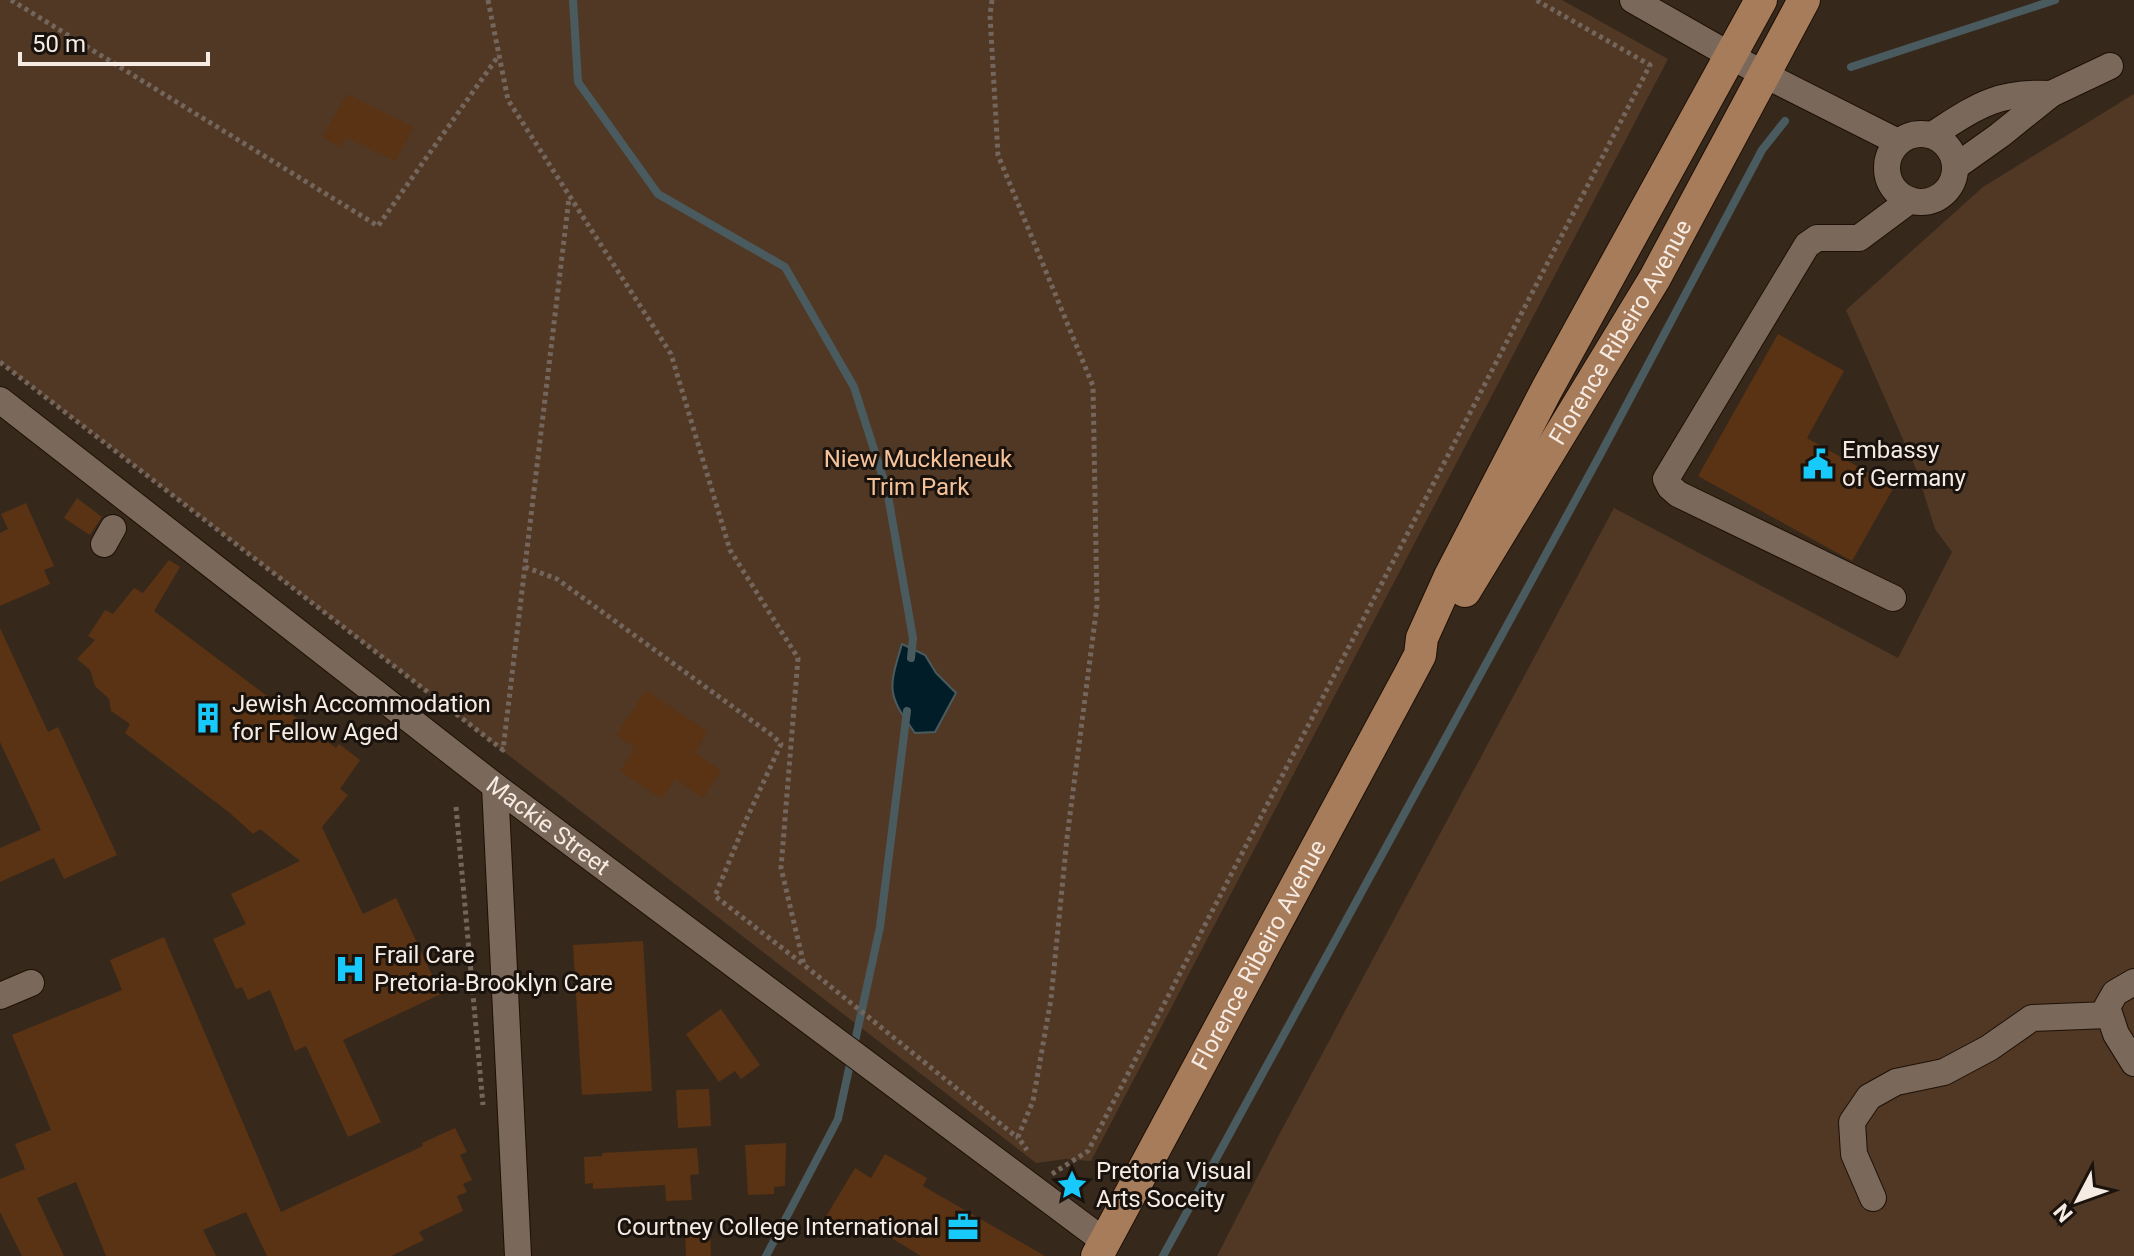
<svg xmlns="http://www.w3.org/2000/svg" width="2134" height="1256" viewBox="0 0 2134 1256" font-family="Roboto,sans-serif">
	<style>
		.green { fill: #513824 }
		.water { fill: #001d28; stroke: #4a5b60; stroke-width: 2 }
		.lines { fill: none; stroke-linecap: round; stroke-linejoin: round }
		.stream { stroke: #4a5b60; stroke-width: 8 }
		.building { fill: #593313 }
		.minor-casing { stroke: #1e1006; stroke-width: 28 }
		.major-casing { stroke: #1e1006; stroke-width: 34 }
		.path { stroke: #74665c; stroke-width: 5; stroke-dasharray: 4 4; stroke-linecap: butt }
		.minor { stroke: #7a685b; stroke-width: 26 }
		.major { stroke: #a77c5b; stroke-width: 32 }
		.labels { text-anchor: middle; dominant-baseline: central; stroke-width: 6; stroke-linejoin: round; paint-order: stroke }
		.street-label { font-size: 24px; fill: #f6ebe3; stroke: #19120d }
		.poi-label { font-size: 24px; fill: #f6ebe3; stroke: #19120d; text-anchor: start }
		.park-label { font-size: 24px; fill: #f6c29a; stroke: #19120d }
	</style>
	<rect width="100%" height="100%" fill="#37281c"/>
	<!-- green -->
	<g class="green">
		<path d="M 0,0 L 1562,0 L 1668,59 L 1091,1161 L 1065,1159 L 1036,1163 L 0,362 Z"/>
		<path d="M 2134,94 L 2134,1256 L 1217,1256 L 1280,1133 L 1614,508 L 1898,658 L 1952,552 L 1935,529 L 1917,471 L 1846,310 L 1983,187 Z"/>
	</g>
	<!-- water -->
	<path class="water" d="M 902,644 L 925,655 L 936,673 L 956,693 L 935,732 L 915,733 C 887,694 888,690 902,644 Z"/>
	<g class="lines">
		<!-- stream -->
		<g class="stream">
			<path d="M 573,0 L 578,82 L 658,194 L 785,267 L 854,387 L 887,490 L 913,638 L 911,658"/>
			<path d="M 1851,67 L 2055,0"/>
			<path d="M 766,1256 L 838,1119 L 880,927 L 907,711"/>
			<path d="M 1163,1256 L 1600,455 L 1762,150 L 1785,121"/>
		</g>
	</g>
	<!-- building -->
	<g class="building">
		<path d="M 347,94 L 414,127 L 395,161 L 346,137 L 340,147 L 322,137 Z"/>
		<path d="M 1778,334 L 1844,371 L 1807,438 L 1894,487 L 1852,561 L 1698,476 Z"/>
		<path d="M 77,498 L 102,517 L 90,535 L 64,518 Z"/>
		<path d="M 26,503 L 54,566 L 44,570 L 50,584 L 0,606 L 0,533 L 8,529 L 1,514 Z"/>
		<path d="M 169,560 L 180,567 L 154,611 L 336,748 L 339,744 L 360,760 L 340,789 L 348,795 L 322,827 L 363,914 L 396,898 L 441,994 L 343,1040 L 381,1122 L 348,1137 L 306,1046 L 295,1051 L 270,990 L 248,1000 L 242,987 L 236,989 L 213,939 L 246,924 L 231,894 L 300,861 L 260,829 L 253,834 L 230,813 L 125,733 L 130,724 L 111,711 L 109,699 L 95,686 L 90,670 L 77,659 L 95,640 L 88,636 L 105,610 L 113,614 L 134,588 L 143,593 Z"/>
		<path d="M 0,628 L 48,732 L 58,727 L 117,855 L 64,879 L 54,858 L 0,882 L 0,848 L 41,830 L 0,742 Z"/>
		<path d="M 646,690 L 708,732 L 695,753 L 721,771 L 703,798 L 675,779 L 662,799 L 620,771 L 635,748 L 616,735 Z"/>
		<path d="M 164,937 L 281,1212 L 423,1146 L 422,1143 L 455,1128 L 467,1152 L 460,1155 L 472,1180 L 463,1184 L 467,1192 L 457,1196 L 463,1211 L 419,1232 L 424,1240 L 391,1256 L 267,1256 L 246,1212 L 203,1230 L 216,1256 L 106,1256 L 76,1182 L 37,1198 L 64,1256 L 22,1256 L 0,1212 L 0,1179 L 25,1169 L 15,1144 L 51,1130 L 12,1035 L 122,990 L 110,960 Z"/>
		<path d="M 643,941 L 652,1091 L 582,1095 L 573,945 Z"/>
		<path d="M 721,1009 L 760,1065 L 741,1079 L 735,1071 L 719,1082 L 686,1034 Z"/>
		<path d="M 709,1089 L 711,1126 L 678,1128 L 676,1090 Z"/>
		<path d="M 786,1143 L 785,1186 L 774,1187 L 774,1194 L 748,1195 L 745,1145 Z"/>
		<path d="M 697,1148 L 699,1174 L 690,1175 L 692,1200 L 666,1201 L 665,1185 L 593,1189 L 593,1183 L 585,1184 L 584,1157 L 602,1156 L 602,1153 Z"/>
		<path d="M 885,1154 L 927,1178 L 923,1186 L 1045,1256 L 921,1256 L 870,1225 L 862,1239 L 825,1218 L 855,1168 L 871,1178 Z"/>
		<path d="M 710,1228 L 711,1256 L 686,1256 L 685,1229 Z"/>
	</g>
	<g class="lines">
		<!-- minor casing -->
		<g class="minor-casing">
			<g id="minor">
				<path d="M 1633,0 L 1763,74 L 1898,142"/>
				<circle cx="1921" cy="168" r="34"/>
				<path d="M 1932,135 C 1976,107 1996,91 2051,94"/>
				<path d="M 1955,167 L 2000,135 L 2051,94 L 2110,66"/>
				<path id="s1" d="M 0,400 L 495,786 L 1104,1241"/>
				<path d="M 104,544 L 113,528"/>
				<path d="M 1893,598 L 1678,494 L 1670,487 L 1666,479 L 1807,245 L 1817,238 L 1859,238 L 1910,200"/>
				<path d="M 495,786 L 518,1256"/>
				<path d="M 2134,982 L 2115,993 L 2107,1007 L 2116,1034 L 2134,1063"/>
				<path d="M 0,996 L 31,983"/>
				<path d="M 1873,1198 L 1854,1154 L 1852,1122 L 1869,1097 L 1896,1082 L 1944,1072 L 1989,1048 L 2032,1018 L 2108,1015"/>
			</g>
		</g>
		<!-- major casing -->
		<g class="major-casing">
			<g id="major">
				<path id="s2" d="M 1465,591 L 1655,278 L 1804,0"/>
				<path id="s3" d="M 1097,1256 L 1410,674 L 1420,655 L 1422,638 L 1450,576 L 1547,389 L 1761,0"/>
			</g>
		</g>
		<!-- path -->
		<g class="path">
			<path d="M 11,0 L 378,226 L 499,55"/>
			<path d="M 488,0 L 508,100 L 671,354 L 730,550 L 798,658 L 781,868 L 804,965 L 1018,1138"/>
			<path d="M 992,0 L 990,15 L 998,155 L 1093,386 L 1097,605 L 1067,838 L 1051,999 L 1033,1101 L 1018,1137 L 1027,1150"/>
			<path d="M 0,362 L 503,750 L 569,198"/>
			<path d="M 525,567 L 557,579 L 773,736 L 781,744 L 747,818 L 715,896 L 804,965"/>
			<path d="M 456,807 L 483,1105"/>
			<path d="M 1052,1174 L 1088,1151 L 1650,65 L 1536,0"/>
		</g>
		<!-- minor -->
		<use href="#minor" class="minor"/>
		<!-- major -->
		<use href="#major" class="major"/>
	</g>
	<!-- icons -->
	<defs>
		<g id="civic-bare" transform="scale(2.4)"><path d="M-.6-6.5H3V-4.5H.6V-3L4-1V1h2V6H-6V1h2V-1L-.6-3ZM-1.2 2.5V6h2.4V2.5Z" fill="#17cafb" stroke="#19120d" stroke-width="2.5" paint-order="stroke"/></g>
		<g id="building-bare" transform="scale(2.4)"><path d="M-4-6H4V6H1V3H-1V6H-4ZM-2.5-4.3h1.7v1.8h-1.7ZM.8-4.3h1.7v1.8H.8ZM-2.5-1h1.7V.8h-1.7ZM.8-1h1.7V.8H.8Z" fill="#17cafb" stroke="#19120d" stroke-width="2.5" paint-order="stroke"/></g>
		<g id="hospital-bare" transform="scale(2.4)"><path d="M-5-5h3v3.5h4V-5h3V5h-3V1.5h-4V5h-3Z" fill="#17cafb" stroke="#19120d" stroke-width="2.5" paint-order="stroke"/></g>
		<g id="sight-bare" transform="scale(2.4)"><path d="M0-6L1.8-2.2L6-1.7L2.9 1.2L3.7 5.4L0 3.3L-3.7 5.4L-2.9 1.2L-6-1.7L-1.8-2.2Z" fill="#17cafb" stroke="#19120d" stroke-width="2.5" paint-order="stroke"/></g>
		<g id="office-bare" transform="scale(2.4)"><path d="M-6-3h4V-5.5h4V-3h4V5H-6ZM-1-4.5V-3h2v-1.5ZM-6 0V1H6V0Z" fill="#17cafb" stroke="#19120d" stroke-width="2.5" paint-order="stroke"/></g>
	</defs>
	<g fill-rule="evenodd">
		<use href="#civic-bare" x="1818" y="464"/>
		<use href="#building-bare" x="208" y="718"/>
		<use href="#hospital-bare" x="350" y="969"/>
		<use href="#sight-bare" x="1072" y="1185"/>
		<use href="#office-bare" x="963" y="1227"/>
	</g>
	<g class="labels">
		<!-- street labels -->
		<g class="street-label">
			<text stroke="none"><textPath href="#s2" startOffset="302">Florence Ribeiro Avenue</textPath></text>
			<text stroke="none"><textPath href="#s1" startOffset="694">Mackie Street</textPath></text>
			<text stroke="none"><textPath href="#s3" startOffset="342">Florence Ribeiro Avenue</textPath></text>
		</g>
		<!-- poi labels -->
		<g class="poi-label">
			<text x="1842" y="450">Embassy<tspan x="1842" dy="28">of Germany</tspan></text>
			<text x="232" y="704">Jewish Accommodation<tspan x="232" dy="28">for Fellow Aged</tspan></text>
			<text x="374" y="955">Frail Care<tspan x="374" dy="28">Pretoria-Brooklyn Care</tspan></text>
			<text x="1096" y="1171">Pretoria Visual<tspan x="1096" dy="28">Arts Soceity</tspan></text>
			<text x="939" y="1227" text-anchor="end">Courtney College International</text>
		</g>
		<!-- park labels -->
		<g class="park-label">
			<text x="918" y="459">Niew Muckleneuk<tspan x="918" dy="28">Trim Park</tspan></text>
		</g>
	</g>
	<!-- north arrow -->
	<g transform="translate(2078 1200) rotate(229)" stroke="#19120d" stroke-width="6" paint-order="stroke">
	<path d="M0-6L14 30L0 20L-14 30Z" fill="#f6ebe3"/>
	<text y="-12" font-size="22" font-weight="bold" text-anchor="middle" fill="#f6ebe3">N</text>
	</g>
	<!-- scale -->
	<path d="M20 52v12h188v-12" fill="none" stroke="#f6ebe3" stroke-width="4"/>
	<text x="32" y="52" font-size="24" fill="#f6ebe3" stroke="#19120d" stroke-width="6" paint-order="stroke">50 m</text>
</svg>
